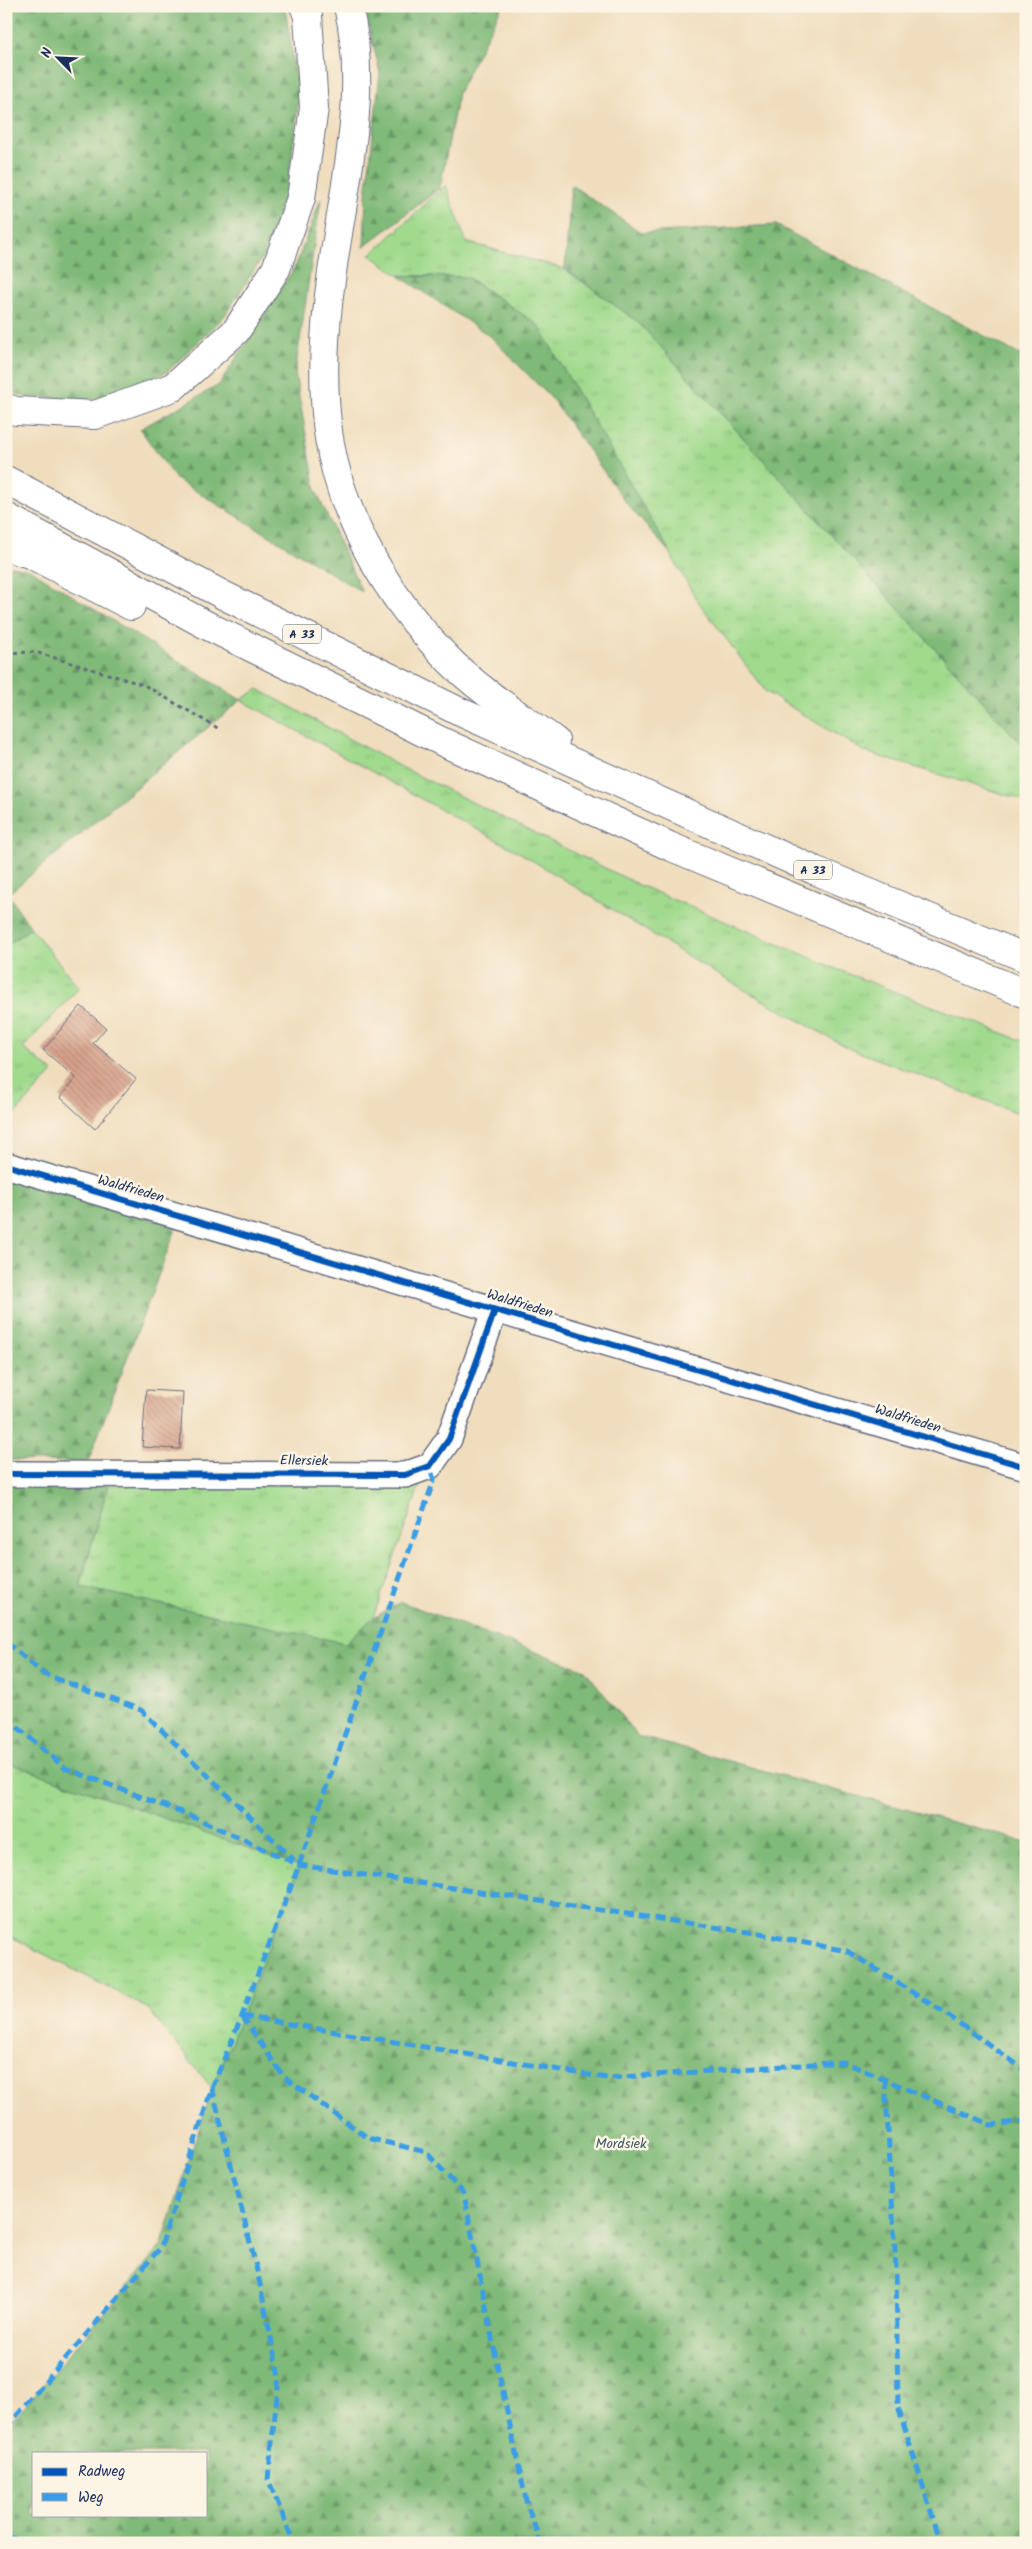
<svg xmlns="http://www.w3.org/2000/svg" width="1032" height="2549" viewBox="0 0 1032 2549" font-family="Kalam,sans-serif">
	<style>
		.grass { fill: url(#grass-tufts); stroke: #5e8476 }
		.forest { fill: url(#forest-firs); stroke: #4e746b; fill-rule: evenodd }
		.building { fill: url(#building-back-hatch) }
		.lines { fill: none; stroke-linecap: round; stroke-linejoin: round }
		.street-casing { stroke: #666c7f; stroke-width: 28 }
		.highway-casing { stroke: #666c7f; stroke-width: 30 }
		.path { stroke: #666c7f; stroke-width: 3; stroke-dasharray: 4 4; stroke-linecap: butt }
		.street { stroke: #fff; stroke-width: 25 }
		.highway { stroke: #fff; stroke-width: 28 }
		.quiet { stroke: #3b9de6; stroke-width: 5; stroke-dasharray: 10 5; stroke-linecap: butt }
		.cycleway-casing { stroke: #fcf5e5; stroke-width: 9 }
		.cycleway { stroke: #0057b8; stroke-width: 6 }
		.labels { text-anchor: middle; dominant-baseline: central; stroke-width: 5; stroke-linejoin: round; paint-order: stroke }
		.shield { fill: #fcf5e5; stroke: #5e6a86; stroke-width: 1 }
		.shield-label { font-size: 12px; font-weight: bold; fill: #1b2f5e }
		.street-label { font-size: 14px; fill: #1b2f5e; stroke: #fcf5e5 }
		.park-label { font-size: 14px; fill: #3c5a6a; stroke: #fcf5e5 }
	</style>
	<defs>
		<pattern id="grass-tufts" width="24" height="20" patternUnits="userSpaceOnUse" patternTransform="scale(1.25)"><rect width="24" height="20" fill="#a0da8d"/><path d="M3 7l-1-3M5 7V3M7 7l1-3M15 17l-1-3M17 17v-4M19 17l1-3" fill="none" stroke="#89bb7c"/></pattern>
		<pattern id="forest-firs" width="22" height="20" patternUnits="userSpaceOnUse" patternTransform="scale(1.25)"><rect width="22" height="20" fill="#80ba78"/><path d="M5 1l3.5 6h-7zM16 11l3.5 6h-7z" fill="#689866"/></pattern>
		<pattern id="building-back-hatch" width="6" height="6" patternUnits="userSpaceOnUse" patternTransform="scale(1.25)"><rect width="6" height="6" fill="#d7a18a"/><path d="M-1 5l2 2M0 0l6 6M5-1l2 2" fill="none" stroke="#ae8474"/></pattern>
	</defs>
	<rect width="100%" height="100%" fill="#fcf5e5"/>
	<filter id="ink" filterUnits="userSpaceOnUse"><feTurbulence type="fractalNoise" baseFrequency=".02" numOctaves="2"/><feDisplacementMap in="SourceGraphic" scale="10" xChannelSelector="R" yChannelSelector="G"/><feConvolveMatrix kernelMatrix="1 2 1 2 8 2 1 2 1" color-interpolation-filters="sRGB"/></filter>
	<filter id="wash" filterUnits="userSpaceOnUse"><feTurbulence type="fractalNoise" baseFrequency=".0096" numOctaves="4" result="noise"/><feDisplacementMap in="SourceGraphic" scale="20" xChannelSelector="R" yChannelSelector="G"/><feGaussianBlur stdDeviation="1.12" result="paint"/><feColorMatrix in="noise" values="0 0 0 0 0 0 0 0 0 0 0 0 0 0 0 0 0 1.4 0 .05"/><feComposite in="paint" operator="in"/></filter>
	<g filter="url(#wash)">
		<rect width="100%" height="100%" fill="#f0ddbd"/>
		<!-- grass -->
		<g class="grass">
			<path d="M 446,185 L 466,242 L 565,269 L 638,322 L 1026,749 L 1026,801 L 865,752 L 766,692 L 697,600 L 538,325 L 467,277 L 399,275 L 370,255 Z"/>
			<path d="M 258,689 L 395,764 L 639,885 L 849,974 L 1026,1042 L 1026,1116 L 848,1048 L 720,976 L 522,854 L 241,700 Z"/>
			<path d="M 31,928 L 79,988 L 23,1048 L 53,1072 L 6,1124 L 6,946 Z"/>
			<path d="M 108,1485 L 420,1485 L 373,1618 L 346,1644 L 80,1587 Z"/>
			<path d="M 6,1762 L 299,1865 L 242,2016 L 212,2088 L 147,2008 L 6,1934 Z"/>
		</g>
		<!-- forest -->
		<g class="forest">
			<path d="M 6,6 L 284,6 L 286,14 L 299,96 L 288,187 L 264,255 L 223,318 L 167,372 L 97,399 L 27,397 L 6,391 Z"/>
			<path d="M 364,6 L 502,6 L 458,93 L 440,188 L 364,247 L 366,196 L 380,73 Z"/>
			<path d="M 571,185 L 642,233 L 776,225 L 1026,358 L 1026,749 L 638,322 L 565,269 Z"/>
			<path d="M 321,199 L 295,373 L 316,491 L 362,592 L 176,479 L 140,429 L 219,385 L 296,265 Z"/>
			<path d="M 399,276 L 467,277 L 538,325 L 671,554 L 627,504 L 552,399 L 490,336 Z"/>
			<path d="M 6,565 L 29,569 L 241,700 L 8,894 L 31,928 L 6,946 Z"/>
			<path d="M 6,1177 L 177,1226 L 88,1462 L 6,1460 Z"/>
			<path d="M 6,1483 L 108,1485 L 80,1587 L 345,1643 L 373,1618 L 401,1602 L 585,1670 L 637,1736 L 1026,1842 L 1026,2543 L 6,2543 L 6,2428 L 161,2247 L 212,2088 L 242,2016 L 299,1866 L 6,1762 ZM 34,2453 L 206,2453 L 206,2515 L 34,2515 Z"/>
		</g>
		<g id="blocks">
			<!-- building -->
			<g class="building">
				<path d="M 81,1006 L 106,1028 L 93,1043 L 136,1079 L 95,1129 L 60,1097 L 76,1078 L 43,1050 Z"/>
				<path d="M 146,1390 L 183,1392 L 180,1449 L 142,1447 Z"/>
			</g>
		</g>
	</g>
	<g filter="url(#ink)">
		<use href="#blocks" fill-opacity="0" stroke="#666c7f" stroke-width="1"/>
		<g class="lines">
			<!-- street casing -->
			<g class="street-casing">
				<g id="street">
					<path d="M 6,1165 L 1026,1467"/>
					<path d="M 6,1474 L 405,1475 L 430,1466 L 449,1439 L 495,1310"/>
				</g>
			</g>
			<!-- highway casing -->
			<g class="highway-casing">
				<g id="highway">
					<path d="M 348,6 C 367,84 349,163 337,240 C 326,305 319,373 329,438 C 342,521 389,598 447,658 C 478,690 519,715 555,741"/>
					<path d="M 6,408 L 16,411 L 95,415 L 173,387 L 236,331 L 276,269 L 301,198 L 314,108 L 308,16 L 304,6"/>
					<path d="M 6,480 L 225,596 L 458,711 L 814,870 L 1026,958"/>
					<path d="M 6,517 L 210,627 L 445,743 L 669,846 L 1026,994"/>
					<path d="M 6,547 L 30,554 L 131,606"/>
				</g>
			</g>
			<!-- path -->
			<path class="path" d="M 6,653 L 35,652 L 144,685 L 221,730"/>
			<!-- street -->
			<use href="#street" class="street"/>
			<!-- highway -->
			<use href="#highway" class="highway"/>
			<!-- quiet -->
			<g class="quiet">
				<path d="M 6,1642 L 44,1674 L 141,1710 L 294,1860"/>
				<path d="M 6,1717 L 65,1768 L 189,1815 L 299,1865 L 754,1933 L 847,1951 L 942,2011 L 1026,2071"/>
				<path d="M 242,2016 L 607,2078 L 844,2062 L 991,2125 L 1026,2121"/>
				<path d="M 242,2016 L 284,2077 L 368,2138 L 426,2152 L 464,2194 L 499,2374 L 527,2505 L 541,2543"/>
				<path d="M 885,2079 L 896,2268 L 898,2407 L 941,2543"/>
				<path d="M 212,2088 L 258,2275 L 279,2377 L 268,2479 L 294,2543"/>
				<path d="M 6,2428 L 161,2247 L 212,2088 L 242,2016 L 299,1865 L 434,1480 L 430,1466"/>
				<path d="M 6,2536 L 28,2543"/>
			</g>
			<!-- cycleway casing -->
			<g class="cycleway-casing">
				<g id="cycleway">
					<path d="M 6,1165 L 1026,1467"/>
					<path d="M 6,1474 L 405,1475 L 430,1466 L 449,1439 L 495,1310"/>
				</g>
			</g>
			<!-- cycleway -->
			<use href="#cycleway" class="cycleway"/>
		</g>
	</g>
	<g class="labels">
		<!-- shield labels -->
		<g class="shield">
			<rect x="283" y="624.5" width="38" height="19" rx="4"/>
			<rect x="794" y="860.5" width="38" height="19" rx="4"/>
		</g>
		<g class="shield-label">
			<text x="302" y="634">A 33</text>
			<text x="813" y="870">A 33</text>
		</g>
		<!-- street labels -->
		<g class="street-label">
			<text transform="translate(131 1189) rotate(16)">Waldfrieden</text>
			<text transform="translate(520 1304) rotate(17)">Waldfrieden</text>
			<text transform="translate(908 1419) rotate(17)">Waldfrieden</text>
			<text transform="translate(304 1461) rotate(1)">Ellersiek</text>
		</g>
		<!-- park labels -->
		<g class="park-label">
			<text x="621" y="2144">Mordsiek</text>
		</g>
	</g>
	<!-- margin -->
	<rect width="1032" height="2549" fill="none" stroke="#fcf5e5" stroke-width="25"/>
	<!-- legend -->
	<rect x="32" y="2452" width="175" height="65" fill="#fcf5e5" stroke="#a2a6af"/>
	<rect x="42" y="2468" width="25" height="8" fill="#0057b8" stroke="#a2a6af"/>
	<text x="78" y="2476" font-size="15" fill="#1b2f5e">Radweg</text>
	<rect x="42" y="2493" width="25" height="8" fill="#3b9de6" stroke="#a2a6af"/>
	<text x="78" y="2502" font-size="15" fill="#1b2f5e">Weg</text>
	<!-- north arrow -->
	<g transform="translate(58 58) rotate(294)" stroke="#fcf5e5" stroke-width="4" paint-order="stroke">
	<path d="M0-4L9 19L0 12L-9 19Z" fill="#1b2f5e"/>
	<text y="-8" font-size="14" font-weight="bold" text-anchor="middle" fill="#1b2f5e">N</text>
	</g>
</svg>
